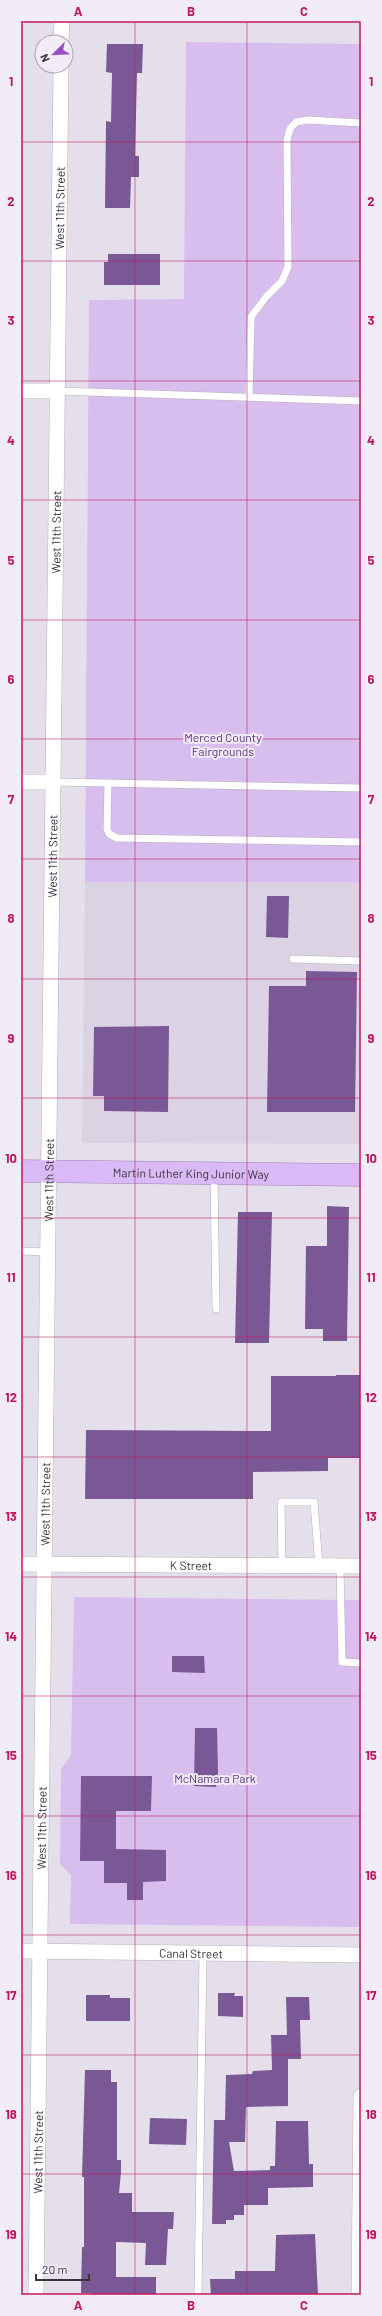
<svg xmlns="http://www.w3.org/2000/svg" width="382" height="2316" viewBox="0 0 382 2316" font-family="Barlow,sans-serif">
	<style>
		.built { fill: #dbd2e4 }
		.green { fill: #d8bdef }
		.building { fill: #7a5896 }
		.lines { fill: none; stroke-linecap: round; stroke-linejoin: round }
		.service-casing { stroke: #b6b1bc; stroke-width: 8 }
		.minor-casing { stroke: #b6b1bc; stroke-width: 16 }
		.trunk-casing { stroke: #9b81b3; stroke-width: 23 }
		.service { stroke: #fff; stroke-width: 7 }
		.minor { stroke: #fff; stroke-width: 15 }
		.trunk { stroke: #dabaf6; stroke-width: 22 }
		.grid { fill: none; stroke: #c2185b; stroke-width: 1; stroke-opacity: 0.55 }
		.labels { text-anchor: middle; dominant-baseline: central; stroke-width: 4; stroke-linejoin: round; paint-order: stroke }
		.street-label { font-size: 12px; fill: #38363b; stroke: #f2ecf8 }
		.park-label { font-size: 12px; fill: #5e307f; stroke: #f2ecf8 }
		.neatline { fill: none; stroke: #c2185b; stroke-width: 1.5 }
		.grid-label { font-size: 13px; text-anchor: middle; font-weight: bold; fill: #c2185b }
	</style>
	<rect width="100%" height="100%" fill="#e5dfeb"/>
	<!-- built -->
	<path class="built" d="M 85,882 L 361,882 L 361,1144 L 82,1143 Z"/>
	<!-- green -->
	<g class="green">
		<path d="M 186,42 L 361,44 L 361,882 L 85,882 L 89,300 L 184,299 Z"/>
		<path d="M 74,1597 L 361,1600 L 361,1927 L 70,1924 L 71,1875 L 60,1864 L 61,1769 L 71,1755 Z"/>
	</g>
	<!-- building -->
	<g class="building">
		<path d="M 107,44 L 143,44 L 142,73 L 137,73 L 135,156 L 139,156 L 139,177 L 131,177 L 130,208 L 105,208 L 106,121 L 111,122 L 112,73 L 106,72 Z"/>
		<path d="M 108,254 L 160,254 L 160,285 L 104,285 L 104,262 L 108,262 Z"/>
		<path d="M 267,896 L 289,896 L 288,938 L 266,937 Z"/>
		<path d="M 306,971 L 357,972 L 355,1112 L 267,1112 L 269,986 L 306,986 Z"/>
		<path d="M 169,1026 L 168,1112 L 104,1111 L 104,1096 L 93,1096 L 94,1027 Z"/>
		<path d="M 327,1206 L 349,1207 L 347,1341 L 323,1341 L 323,1329 L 305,1329 L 306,1246 L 327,1246 Z"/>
		<path d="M 238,1212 L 272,1212 L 269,1343 L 235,1343 Z"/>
		<path d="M 336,1375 L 361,1375 L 360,1458 L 328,1458 L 328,1471 L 253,1472 L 253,1499 L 85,1499 L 86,1430 L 271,1431 L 271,1376 L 336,1376 Z"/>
		<path d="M 172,1656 L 204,1656 L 205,1673 L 172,1672 Z"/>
		<path d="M 195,1728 L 217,1728 L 218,1772 L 216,1787 L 194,1786 Z"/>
		<path d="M 81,1776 L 152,1776 L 151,1811 L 116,1811 L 116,1849 L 166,1850 L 166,1881 L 143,1882 L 143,1900 L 127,1900 L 127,1883 L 104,1883 L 104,1861 L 80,1861 Z"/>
		<path d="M 218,1993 L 235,1993 L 234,1996 L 243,1996 L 243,2017 L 218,2016 Z"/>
		<path d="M 86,1995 L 110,1995 L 110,1998 L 130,1998 L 130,2021 L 86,2021 Z"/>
		<path d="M 286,1997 L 309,1997 L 310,2020 L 300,2020 L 301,2059 L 288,2059 L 288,2106 L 246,2107 L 245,2142 L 229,2142 L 234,2171 L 270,2170 L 270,2166 L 275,2166 L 276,2121 L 308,2121 L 309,2164 L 313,2164 L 313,2187 L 268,2188 L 268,2205 L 244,2205 L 244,2215 L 234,2215 L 234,2220 L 226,2220 L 226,2224 L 212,2224 L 214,2120 L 225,2120 L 226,2075 L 252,2074 L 253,2071 L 272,2070 L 271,2035 L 287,2035 Z"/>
		<path d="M 85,2070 L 111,2070 L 111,2082 L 117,2082 L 117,2160 L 121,2160 L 121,2172 L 119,2193 L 132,2193 L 132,2212 L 174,2212 L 173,2229 L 168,2229 L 166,2265 L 145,2265 L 146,2243 L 116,2242 L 116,2277 L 156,2277 L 156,2295 L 90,2295 L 90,2293 L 81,2293 L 82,2247 L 84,2247 L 84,2177 L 82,2177 Z"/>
		<path d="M 150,2118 L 187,2119 L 186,2145 L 149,2144 Z"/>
		<path d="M 315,2234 L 318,2295 L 211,2295 L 210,2279 L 235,2279 L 235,2271 L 275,2271 L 276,2235 Z"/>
	</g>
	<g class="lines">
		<!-- service casing -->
		<g class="service-casing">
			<g id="service">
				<path d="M 58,391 L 361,401"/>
				<path d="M 249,397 L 251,317 L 266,297 L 282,281 L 288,267 L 287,140 L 290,129 L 296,122 L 308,120 L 361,123"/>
				<path d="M 54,782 L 361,788"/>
				<path d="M 108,784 L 107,829 L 109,834 L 117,838 L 361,842"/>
				<path d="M 293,959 L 361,961"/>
				<path d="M 214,1175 L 216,1309"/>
				<path d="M 21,1251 L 46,1252"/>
				<path d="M 282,1566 L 281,1502 L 314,1502 L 319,1566"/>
				<path d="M 340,1566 L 342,1662 L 361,1663"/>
				<path d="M 198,2295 L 203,1953"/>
			</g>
		</g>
		<!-- minor casing -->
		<g class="minor-casing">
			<g id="minor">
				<path d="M 61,42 L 62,21"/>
				<path d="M 21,391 L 58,391"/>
				<path d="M 21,782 L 54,782"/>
				<path id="s1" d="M 21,1564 L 361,1566"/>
				<path id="s2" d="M 21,1951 L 361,1955"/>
				<path id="s3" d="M 36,2295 L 61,66"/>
				<path d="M 359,2295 L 361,2096"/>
			</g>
		</g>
		<!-- trunk casing -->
		<g class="trunk-casing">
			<g id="trunk">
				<path id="s4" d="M 21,1171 L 361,1175"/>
			</g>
		</g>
		<!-- service -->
		<use href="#service" class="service"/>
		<!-- minor -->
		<use href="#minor" class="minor"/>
		<!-- trunk -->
		<use href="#trunk" class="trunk"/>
	</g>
	<!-- grid -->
	<path class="grid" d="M 135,21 L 135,2295M 247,21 L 247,2295M 21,142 L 361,142M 21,261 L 361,261M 21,381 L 361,381M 21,500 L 361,500M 21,620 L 361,620M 21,739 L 361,739M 21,859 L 361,859M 21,979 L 361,979M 21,1098 L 361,1098M 21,1218 L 361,1218M 21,1337 L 361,1337M 21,1457 L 361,1457M 21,1577 L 361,1577M 21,1696 L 361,1696M 21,1816 L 361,1816M 21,1935 L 361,1935M 21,2055 L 361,2055M 21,2174 L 361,2174"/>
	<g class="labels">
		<!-- street labels -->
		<g class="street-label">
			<text stroke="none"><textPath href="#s3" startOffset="2087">West 11th Street</textPath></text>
			<text stroke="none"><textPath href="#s3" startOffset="1763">West 11th Street</textPath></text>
			<text stroke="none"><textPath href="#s3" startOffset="1439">West 11th Street</textPath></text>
			<text stroke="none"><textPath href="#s4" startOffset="170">Martin Luther King Junior Way</textPath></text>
			<text stroke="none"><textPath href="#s3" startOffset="1115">West 11th Street</textPath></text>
			<text stroke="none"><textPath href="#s3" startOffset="791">West 11th Street</textPath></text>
			<text stroke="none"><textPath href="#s1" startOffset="170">K Street</textPath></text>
			<text stroke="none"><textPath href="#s3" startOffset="467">West 11th Street</textPath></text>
			<text stroke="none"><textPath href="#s2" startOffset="170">Canal Street</textPath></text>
			<text stroke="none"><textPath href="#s3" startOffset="143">West 11th Street</textPath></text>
		</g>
		<!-- park labels -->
		<g class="park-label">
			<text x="223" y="737">Merced County<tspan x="223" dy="14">Fairgrounds</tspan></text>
			<text x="215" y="1778">McNamara Park</text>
		</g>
	</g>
	<!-- border -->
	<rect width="382" height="2316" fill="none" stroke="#f2ecf8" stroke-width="44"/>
	<!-- north arrow -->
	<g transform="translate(54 54) rotate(246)"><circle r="19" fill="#f2ecf8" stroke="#a8a3ac"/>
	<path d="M0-3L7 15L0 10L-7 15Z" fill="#944fc4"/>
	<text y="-6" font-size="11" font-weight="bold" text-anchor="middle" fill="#38363b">N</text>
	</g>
	<!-- scale -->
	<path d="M36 2274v6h53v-6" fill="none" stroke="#38363b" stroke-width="2"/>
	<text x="42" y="2274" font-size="12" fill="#38363b" stroke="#f2ecf8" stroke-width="3" paint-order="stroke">20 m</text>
	<rect x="22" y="22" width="338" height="2272" class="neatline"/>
	<g class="grid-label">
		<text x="78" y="16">A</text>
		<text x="191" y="16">B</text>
		<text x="304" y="16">C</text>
		<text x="11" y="86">1</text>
		<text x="371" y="86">1</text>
		<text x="11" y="206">2</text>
		<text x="371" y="206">2</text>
		<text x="11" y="325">3</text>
		<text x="371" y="325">3</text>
		<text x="11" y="445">4</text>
		<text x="371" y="445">4</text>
		<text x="11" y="565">5</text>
		<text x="371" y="565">5</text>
		<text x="11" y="684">6</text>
		<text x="371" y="684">6</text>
		<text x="11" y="804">7</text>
		<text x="371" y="804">7</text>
		<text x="11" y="923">8</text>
		<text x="371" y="923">8</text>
		<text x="11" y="1043">9</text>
		<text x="371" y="1043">9</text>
		<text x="11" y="1163">10</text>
		<text x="371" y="1163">10</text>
		<text x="11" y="1282">11</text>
		<text x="371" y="1282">11</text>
		<text x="11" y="1402">12</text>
		<text x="371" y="1402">12</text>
		<text x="11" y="1521">13</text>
		<text x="371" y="1521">13</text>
		<text x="11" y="1641">14</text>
		<text x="371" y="1641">14</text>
		<text x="11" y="1760">15</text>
		<text x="371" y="1760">15</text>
		<text x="11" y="1880">16</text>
		<text x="371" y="1880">16</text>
		<text x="11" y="2000">17</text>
		<text x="371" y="2000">17</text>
		<text x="11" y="2119">18</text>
		<text x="371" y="2119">18</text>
		<text x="11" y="2239">19</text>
		<text x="371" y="2239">19</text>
		<text x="78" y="2310">A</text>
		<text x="191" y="2310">B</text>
		<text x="304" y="2310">C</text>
	</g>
</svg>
